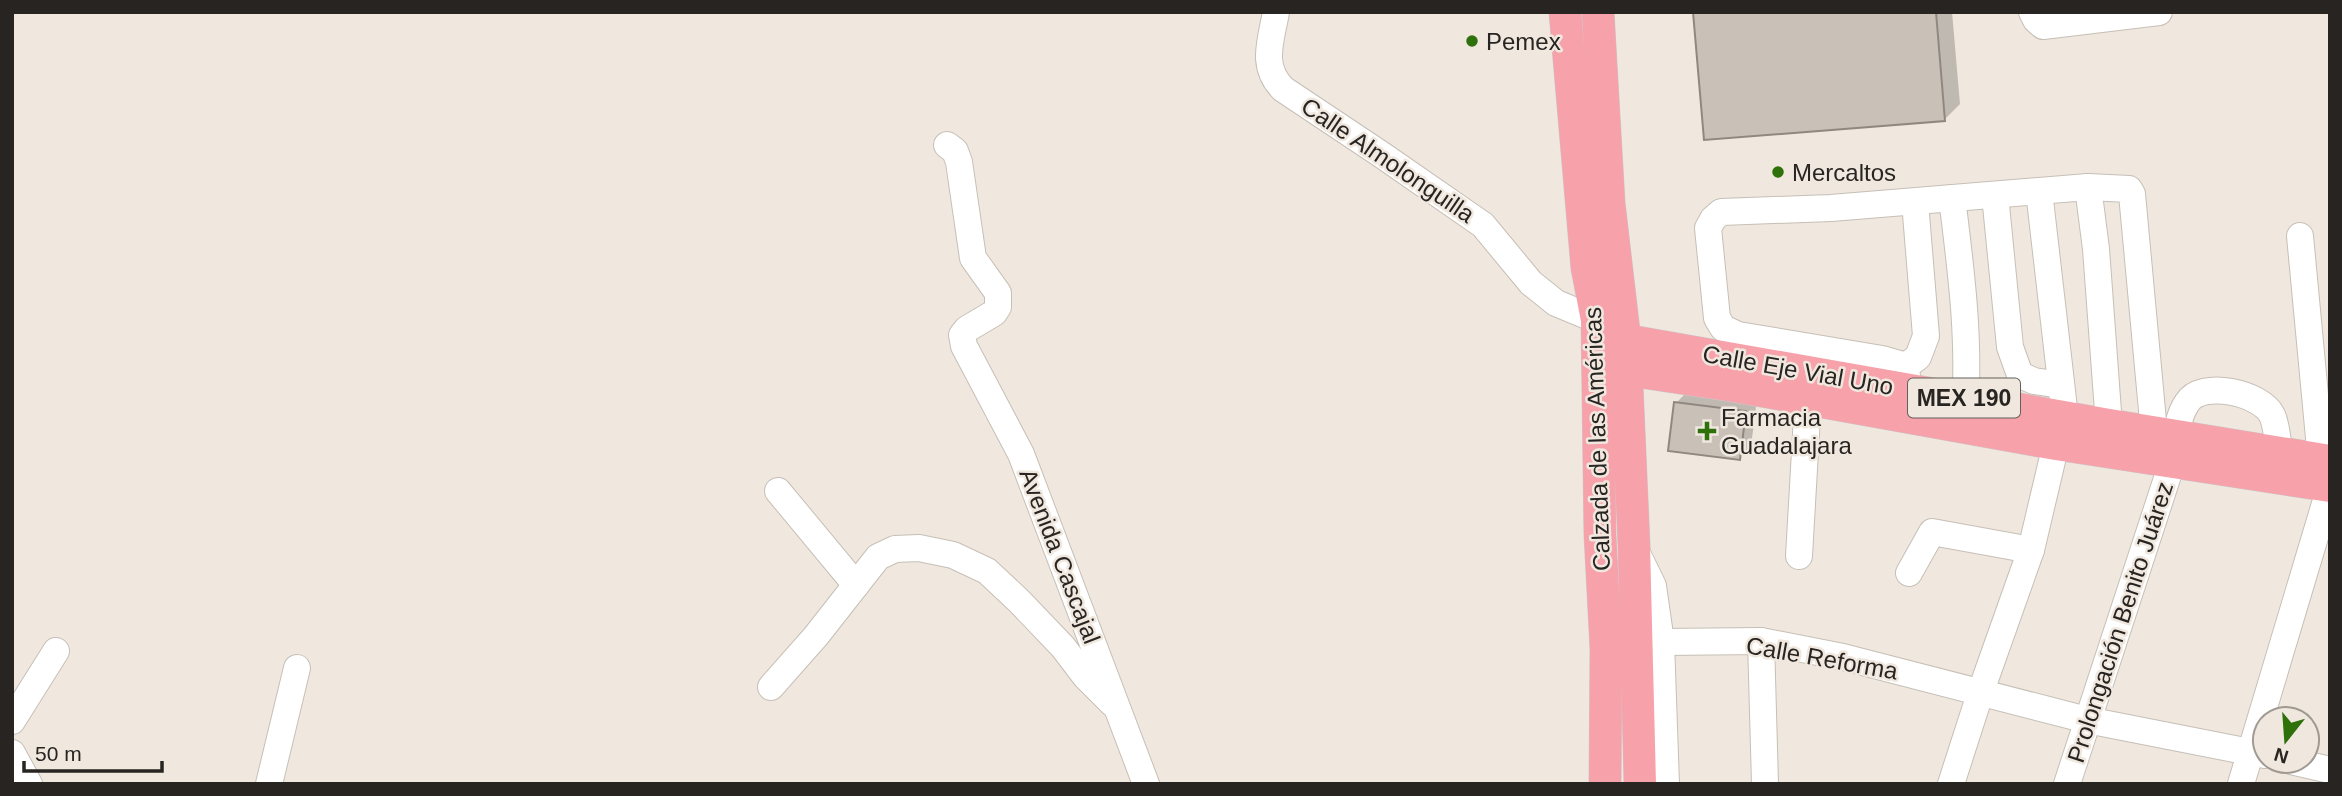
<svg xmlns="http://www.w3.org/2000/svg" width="2342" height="796" viewBox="0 0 2342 796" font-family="Arial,sans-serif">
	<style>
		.shadow { fill: #0003 }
		.building { fill: #c9c1b8; stroke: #908880; stroke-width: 2 }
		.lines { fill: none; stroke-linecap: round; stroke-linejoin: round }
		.minor-casing { stroke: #c6bfb6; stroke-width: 28 }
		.major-casing { stroke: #cbcaca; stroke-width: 33 }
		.minor { stroke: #fff; stroke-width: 26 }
		.major { stroke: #f7a1aa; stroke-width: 32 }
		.poi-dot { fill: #2e700a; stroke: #f0e8df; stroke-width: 2.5 }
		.labels { text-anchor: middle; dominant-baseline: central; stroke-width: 5; stroke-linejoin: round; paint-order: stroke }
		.shield { fill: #f0e8df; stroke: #635f5a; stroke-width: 2 }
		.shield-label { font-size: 23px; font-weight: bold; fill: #272421 }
		.poi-label { font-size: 24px; fill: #272421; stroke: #f0e8df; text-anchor: start }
		.street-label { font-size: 24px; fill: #272421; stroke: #f0e8df }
	</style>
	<rect width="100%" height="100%" fill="#f0e8df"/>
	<!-- shadow -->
	<g class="shadow">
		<path d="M 1695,12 L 1952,12 L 1960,104 L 1944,120 Z"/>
		<path d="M 1688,391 L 1757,399 L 1751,446 L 1739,458 L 1676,403 Z"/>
	</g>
	<!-- building -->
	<g class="building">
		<path d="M 1693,12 L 1936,12 L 1945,121 L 1704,140 Z"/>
		<path d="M 1674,402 L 1746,411 L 1740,460 L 1668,451 Z"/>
	</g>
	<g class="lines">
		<!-- minor casing -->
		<g class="minor-casing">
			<g id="minor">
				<path d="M 1276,12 C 1271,41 1260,66 1283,89 L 1382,155 L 1483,225 L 1531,283 L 1556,303 L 1597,320 L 1614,321"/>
				<path d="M 2032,12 L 2036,20 L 2043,26 L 2159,12"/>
				<path d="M 947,145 L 955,151 L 959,162 L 973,258 L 998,293 L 998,307 L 994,313 L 967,329 L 962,335 L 964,346 L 1021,454 L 1146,784"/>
				<path d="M 2088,187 L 2096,249 L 2109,425"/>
				<path d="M 2039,191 L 2065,417"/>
				<path d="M 1995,195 L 2010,347 L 2020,375 L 2034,381 L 2061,385"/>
				<path d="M 1952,198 C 1961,270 1971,345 1964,418"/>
				<path d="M 2300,236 L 2321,459"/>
				<path d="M 1906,366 L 1918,357 L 1926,336 L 1915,202"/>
				<path d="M 1908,389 L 1906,366 L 1882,359 L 1738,335 L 1723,328 L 1717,318 L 1708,228 L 1713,219 L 1721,212 L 1831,208 L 2088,187 L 2129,189 L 2132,194 L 2154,432"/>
				<path d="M 778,491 L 856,585"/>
				<path d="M 1635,549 L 1653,586 L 1661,642 L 1666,784"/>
				<path d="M 1799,556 L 1808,399"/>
				<path d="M 1909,573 L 1932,532 L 2031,550"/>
				<path d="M 1761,641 L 1765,784"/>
				<path d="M 1661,642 L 1761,641 L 1843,657 L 2087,720 L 2265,755"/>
				<path d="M 771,687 L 816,636 L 878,557 L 895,549 L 919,548 L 953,555 L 987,571 L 1019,601 L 1063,647 L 1085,676 L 1112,703"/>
				<path d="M 12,721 L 56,651"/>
				<path d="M 12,753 L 29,784"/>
				<path d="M 2291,761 L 2330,770"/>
				<path d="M 269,784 L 297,668"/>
				<path d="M 1951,784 L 1981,691 L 2031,550 L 2056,444"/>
				<path d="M 2067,784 L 2173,460 C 2176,441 2176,419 2187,403 C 2201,379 2261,393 2272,415 C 2277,426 2277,441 2280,452"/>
				<path d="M 2241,784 L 2330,487"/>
			</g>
		</g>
		<!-- major casing -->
		<g class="major-casing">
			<g id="major">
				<path d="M 1565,12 L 1587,268 L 1597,320 L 1600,535 L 1606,649 L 1605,784"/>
				<path d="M 1598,12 L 1609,203 L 1625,340 L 1634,545 L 1640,784"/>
				<path d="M 1607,339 L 1625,340 L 2109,425 L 2330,461"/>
				<path d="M 1606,370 L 1627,370 L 1734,386 L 2056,444 L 2330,486"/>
			</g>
		</g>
		<!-- minor -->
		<use href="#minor" class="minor"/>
		<!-- major -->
		<use href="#major" class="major"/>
	</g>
	<!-- markers -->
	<g class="poi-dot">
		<circle cx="1472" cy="41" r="7"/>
		<circle cx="1778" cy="172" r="7"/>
		<path d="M1703.5 420.5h7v7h7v7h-7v7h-7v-7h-7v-7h7z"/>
	</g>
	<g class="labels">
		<!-- shield labels -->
		<rect class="shield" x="1908" y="378.5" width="112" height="39" rx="5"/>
		<g class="shield-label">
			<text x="1964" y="398">MEX 190</text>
		</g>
		<!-- poi labels -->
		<g class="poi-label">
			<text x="1486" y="41">Pemex</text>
			<text x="1792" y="172">Mercaltos</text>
			<text x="1721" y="417">Farmacia<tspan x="1721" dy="28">Guadalajara</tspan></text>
		</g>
		<!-- street labels -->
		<g class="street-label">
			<text transform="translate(1388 160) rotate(34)">Calle Almolonguilla</text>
			<text transform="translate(1798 370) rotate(10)">Calle Eje Vial Uno</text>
			<text transform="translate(1597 439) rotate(-92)">Calzada de las Américas</text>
			<text transform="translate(1060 556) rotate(69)">Avenida Cascajal</text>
			<text transform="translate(2120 622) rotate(-72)">Prolongación Benito Juárez</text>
			<text transform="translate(1822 658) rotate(10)">Calle Reforma</text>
		</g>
	</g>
	<!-- border -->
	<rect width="2342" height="796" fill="none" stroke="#272421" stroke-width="28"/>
	<!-- north arrow -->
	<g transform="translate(2286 740) rotate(197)"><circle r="33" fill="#f0e8df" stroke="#a09a93" stroke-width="2"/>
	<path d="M0-5L12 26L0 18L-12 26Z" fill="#2e700a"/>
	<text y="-10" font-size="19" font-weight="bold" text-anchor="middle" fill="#272421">N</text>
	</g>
	<!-- scale -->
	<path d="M24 761v10h138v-10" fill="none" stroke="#272421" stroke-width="3.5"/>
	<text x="35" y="761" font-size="21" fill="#272421" stroke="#f0e8df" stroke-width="5" paint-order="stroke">50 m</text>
</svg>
